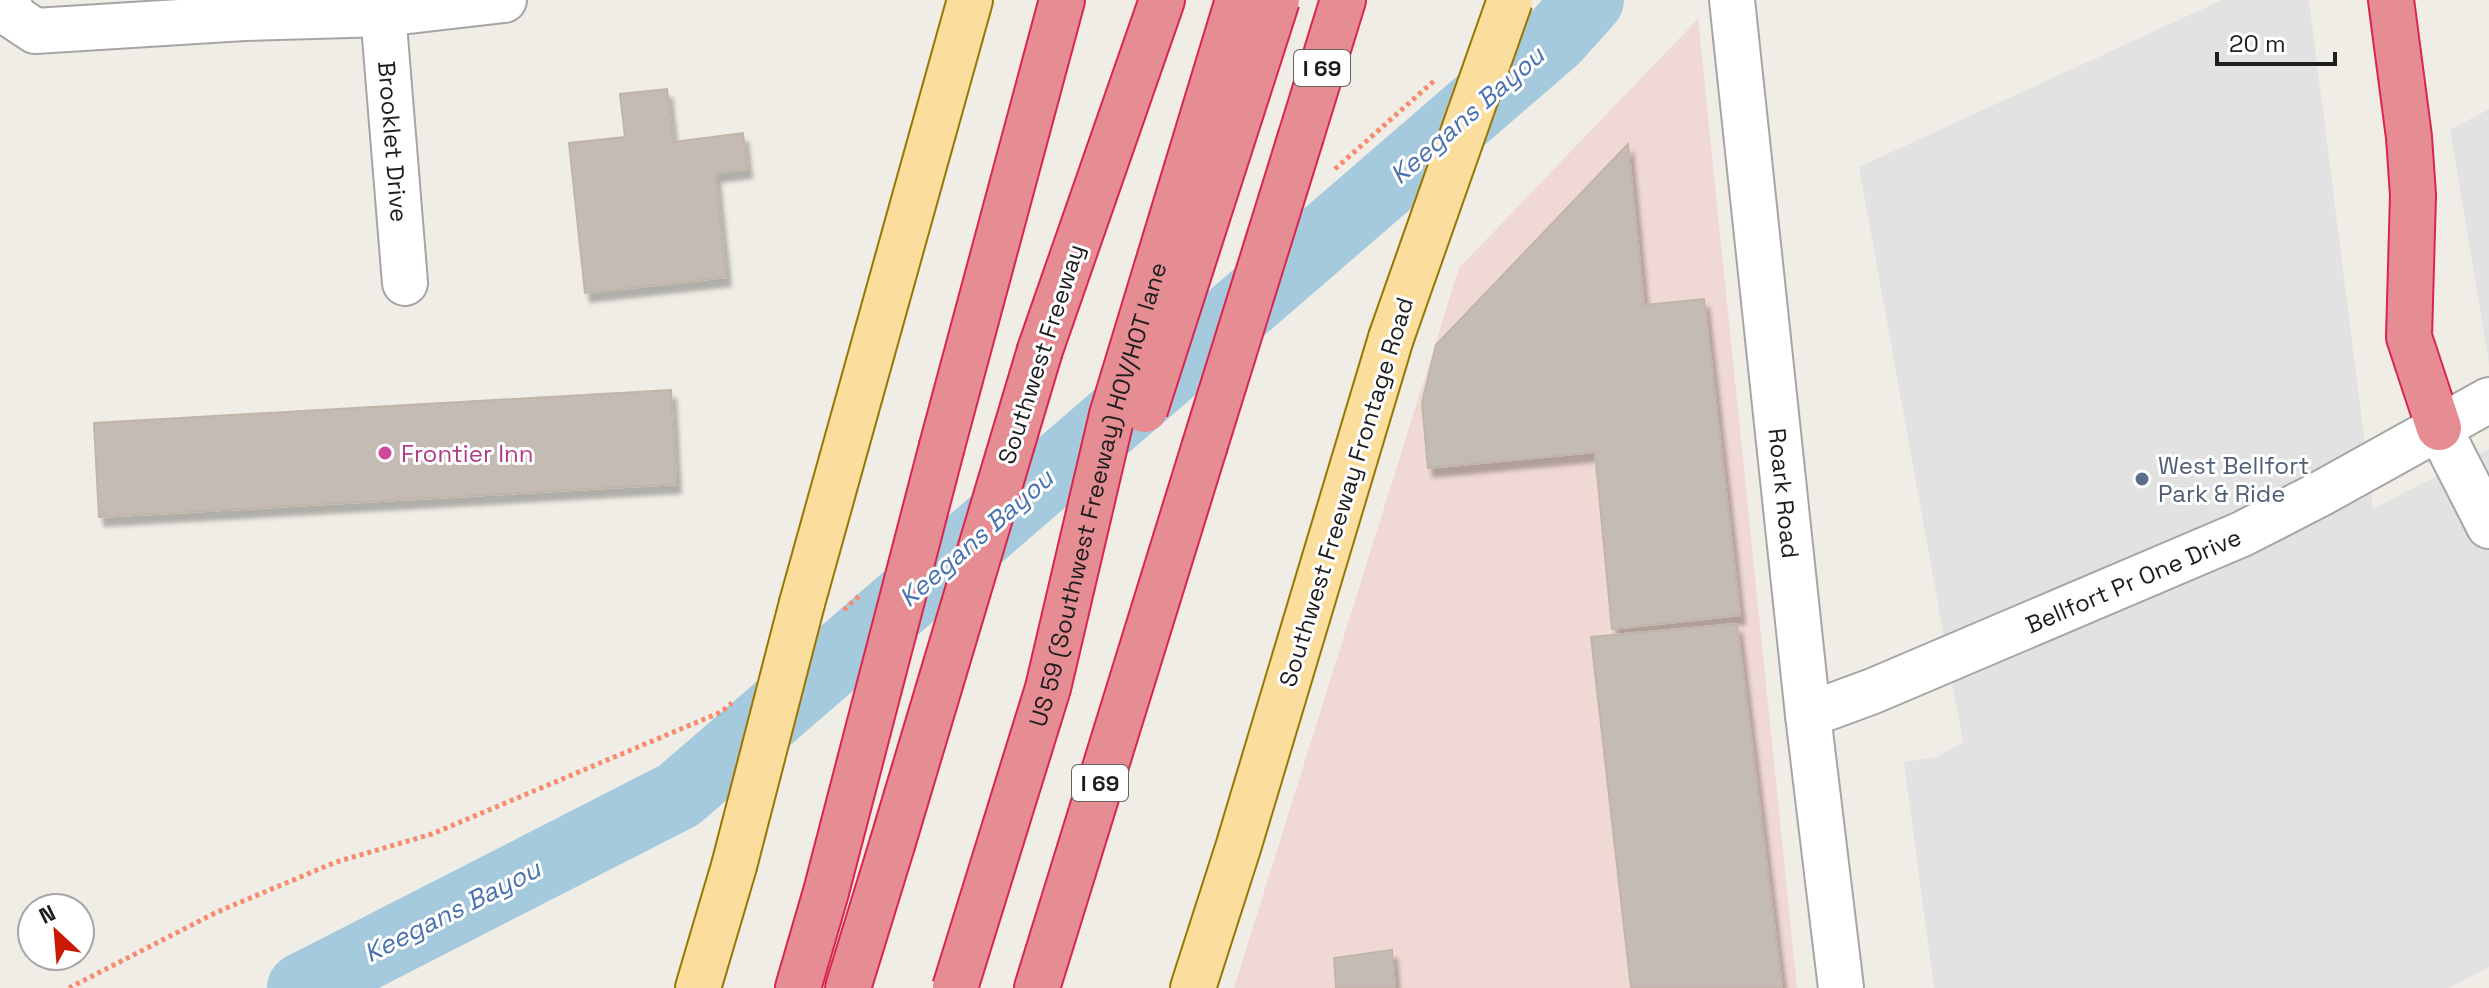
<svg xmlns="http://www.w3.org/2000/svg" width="2489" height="988" viewBox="0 0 2489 988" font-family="'Space Grotesk',sans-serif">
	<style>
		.commercial { fill: #f0d8d4 }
		.parking { fill: #e2e2e2 }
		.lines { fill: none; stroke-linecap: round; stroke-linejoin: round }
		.river { stroke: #a5cadd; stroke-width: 70 }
		.building { fill: #c4bcb4; stroke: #c1b5a7; stroke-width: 2; filter: url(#shadow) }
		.minor-casing { stroke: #a5a5a5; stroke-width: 48 }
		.major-casing { stroke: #987601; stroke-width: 48 }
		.highway-casing { stroke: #d9254f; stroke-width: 48 }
		.path { stroke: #f98a6c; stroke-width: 5; stroke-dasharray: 4 4; stroke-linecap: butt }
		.minor { stroke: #fff; stroke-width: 44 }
		.major { stroke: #fbdd9e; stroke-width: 44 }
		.highway { stroke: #e68d94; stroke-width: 44 }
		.major-bridge-casing { stroke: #987601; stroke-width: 48; stroke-linecap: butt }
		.highway-bridge-casing { stroke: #d9254f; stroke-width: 48; stroke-linecap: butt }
		.major-bridge { stroke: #fbdd9e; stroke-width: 44 }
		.highway-bridge { stroke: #e68d94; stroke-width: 44 }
		.hotel-dot { fill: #d1479c; stroke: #fff; stroke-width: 3 }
		.service-dot { fill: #5c6f8a; stroke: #fff; stroke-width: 3 }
		.labels { text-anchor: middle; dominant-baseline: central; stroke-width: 6; stroke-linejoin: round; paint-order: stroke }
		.shield { fill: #fff; stroke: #626262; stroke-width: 2 }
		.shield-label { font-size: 22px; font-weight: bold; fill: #1e1e1e }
		.street-label { font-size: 24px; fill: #1e1e1e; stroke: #fff }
		.hotel-label { font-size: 24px; fill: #b23c85; stroke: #fff; text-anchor: start }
		.service-label { font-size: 24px; fill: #4e5e75; stroke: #fff; text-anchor: start }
		.water-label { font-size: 26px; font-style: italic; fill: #4b72ae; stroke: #fff }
	</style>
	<defs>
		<filter id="shadow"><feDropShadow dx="5" dy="9" stdDeviation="2" flood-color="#0004"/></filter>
	</defs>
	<rect width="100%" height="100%" fill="#efede5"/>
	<!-- commercial -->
	<path class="commercial" d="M 1698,19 L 1797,988 L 1234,988 L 1459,268 Z"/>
	<!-- parking -->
	<g class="parking">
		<path d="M 2222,0 L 2309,0 L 2373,509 L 2489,449 L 2489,967 L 2449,988 L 1934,988 L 1904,762 L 1938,757 L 1963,742 L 1859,167 Z"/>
		<path d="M 2489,109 L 2489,364 L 2450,130 Z"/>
	</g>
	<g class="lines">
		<!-- river -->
		<path class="river" d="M 302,988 L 679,795 L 1555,38 L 1589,0"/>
	</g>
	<!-- building -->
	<g class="building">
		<path d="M 667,89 L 673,142 L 743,133 L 747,169 L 715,173 L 726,277 L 585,293 L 569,143 L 625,137 L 620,94 Z"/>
		<path d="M 1628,144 L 1644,305 L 1704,299 L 1740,615 L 1612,629 L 1595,452 L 1428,468 L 1422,403 L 1436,345 Z"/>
		<path d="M 671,390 L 676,484 L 99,517 L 94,423 Z"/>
		<path d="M 1737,624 L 1782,988 L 1631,988 L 1591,637 Z"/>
		<path d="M 1392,950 L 1395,988 L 1336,988 L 1334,958 Z"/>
	</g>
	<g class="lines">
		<!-- minor casing -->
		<g class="minor-casing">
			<g id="minor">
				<path d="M 7,0 L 14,17 L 35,31 L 244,18 L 383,14 L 504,0"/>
				<path id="s1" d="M 382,0 L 405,283"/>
				<path id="s2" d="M 1732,0 L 1808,715 L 1841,988"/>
				<path d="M 2439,428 L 2489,526"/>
				<path id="s3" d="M 1808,715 L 1873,691 L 2242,534 L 2320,494 L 2489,400"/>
			</g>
		</g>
		<!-- major casing -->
		<g class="major-casing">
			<g id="major">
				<path d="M 802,603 L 970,0"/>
				<path d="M 698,988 L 734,866"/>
				<path d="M 1193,988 L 1238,848 L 1391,338"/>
			</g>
		</g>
		<!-- highway casing -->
		<g class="highway-casing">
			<g id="highway">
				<path d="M 2391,0 L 2409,137 L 2413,195 L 2409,337 L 2439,428"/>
				<path d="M 1301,136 L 1343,0"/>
				<path d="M 1040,350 L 1162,0"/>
				<path d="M 942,446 L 1062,0"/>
				<path d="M 798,988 L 826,892"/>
				<path d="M 848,988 L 892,845"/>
				<path d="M 1037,988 L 1204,448"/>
			</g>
		</g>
		<!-- path -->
		<g class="path">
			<path d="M 1335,169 L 1435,80"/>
			<path d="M 844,610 L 860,595"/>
			<path d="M 69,988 L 217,912 L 336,862 L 432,834 L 721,712 L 732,703"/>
		</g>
		<!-- minor -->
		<use href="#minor" class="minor"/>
		<!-- major -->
		<use href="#major" class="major"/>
		<!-- highway -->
		<use href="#highway" class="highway"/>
		<!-- major-bridge casing -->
		<g class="major-bridge-casing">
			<g id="major-bridge">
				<path d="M 1391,338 L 1510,0"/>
				<path d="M 734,866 L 802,603"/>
			</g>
		</g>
		<!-- highway-bridge casing -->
		<g class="highway-bridge-casing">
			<g id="highway-bridge">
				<path d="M 1145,410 L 1277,0"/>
				<path d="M 1204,448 L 1301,136"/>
				<path d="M 892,845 L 1040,350"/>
				<path d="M 826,892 L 942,446"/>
				<path id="s4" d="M 955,988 L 1048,688 L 1112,415 L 1238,0"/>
			</g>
		</g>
		<!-- major-bridge -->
		<use href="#major-bridge" class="major-bridge"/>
		<!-- highway-bridge -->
		<use href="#highway-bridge" class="highway-bridge"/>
	</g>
	<!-- markers -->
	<circle class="hotel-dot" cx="385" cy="453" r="8"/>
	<circle class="service-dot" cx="2142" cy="479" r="8"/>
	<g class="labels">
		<!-- shield labels -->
		<g class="shield">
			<rect x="1294" y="50" width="56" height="36" rx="6"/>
			<rect x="1072" y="765" width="56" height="36" rx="6"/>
		</g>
		<g class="shield-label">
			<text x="1322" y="68">I 69</text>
			<text x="1100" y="783">I 69</text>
		</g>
		<!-- street labels -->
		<g class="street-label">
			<text stroke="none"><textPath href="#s1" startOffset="142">Brooklet Drive</textPath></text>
			<text transform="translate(1041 354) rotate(-72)">Southwest Freeway</text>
			<text transform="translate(1346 492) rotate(-73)">Southwest Freeway Frontage Road</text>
			<text stroke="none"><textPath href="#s4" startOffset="514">US 59 (Southwest Freeway) HOV/HOT lane</textPath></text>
			<text stroke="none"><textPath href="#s2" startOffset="496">Roark Road</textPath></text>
			<text stroke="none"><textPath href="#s3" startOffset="352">Bellfort Pr One Drive</textPath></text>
		</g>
		<!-- hotel labels -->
		<g class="hotel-label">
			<text x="401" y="453">Frontier Inn</text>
		</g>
		<!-- service labels -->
		<g class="service-label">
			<text x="2158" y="465">West Bellfort<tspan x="2158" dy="28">Park &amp; Ride</tspan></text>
		</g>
		<!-- water labels -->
		<g class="water-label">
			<text transform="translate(1467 115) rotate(-41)">Keegans Bayou</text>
			<text transform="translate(976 538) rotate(-41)">Keegans Bayou</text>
			<text transform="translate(452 911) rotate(-27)">Keegans Bayou</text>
		</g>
	</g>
	<!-- north arrow -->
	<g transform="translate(56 932) rotate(334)"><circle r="38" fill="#ffffff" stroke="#a5a5a5" stroke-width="2"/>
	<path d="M0-6L14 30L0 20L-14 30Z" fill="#cb1802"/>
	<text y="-12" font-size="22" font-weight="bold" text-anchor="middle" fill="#1e1e1e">N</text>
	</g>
	<!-- scale -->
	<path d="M2217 52v12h118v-12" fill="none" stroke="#1e1e1e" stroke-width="4"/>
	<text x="2229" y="52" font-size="24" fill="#1e1e1e" stroke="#ffffff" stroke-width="6" paint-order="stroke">20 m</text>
</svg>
